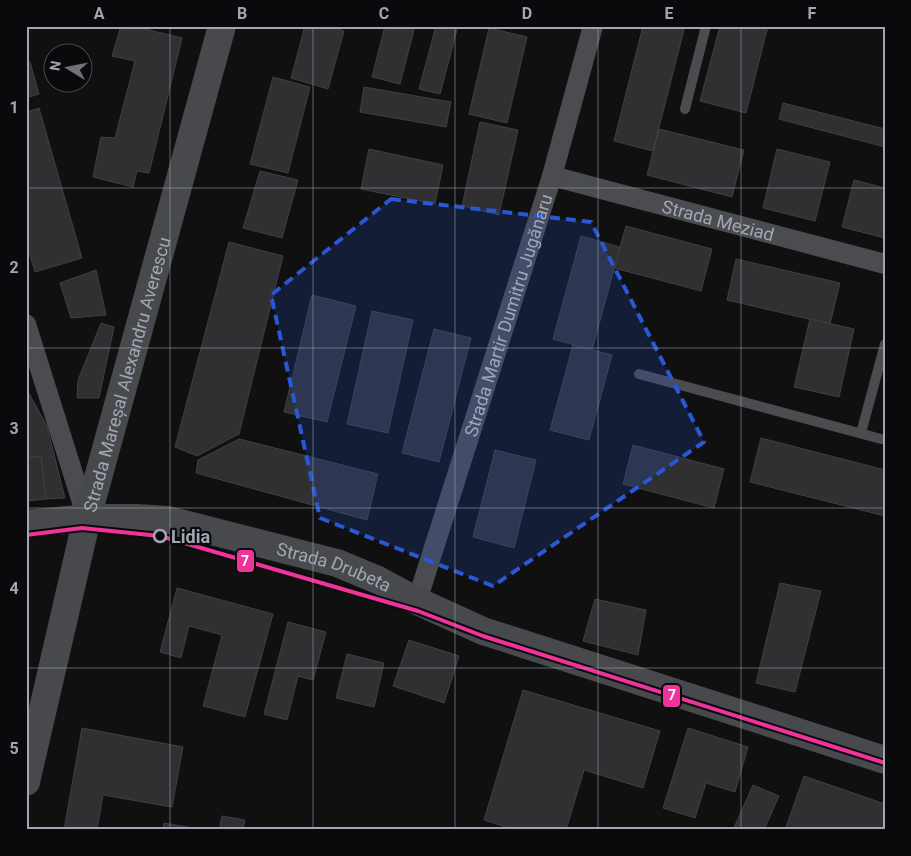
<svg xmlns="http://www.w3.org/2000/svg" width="911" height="856" viewBox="0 0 911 856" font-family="Roboto,sans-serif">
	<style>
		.building { fill: #303033; stroke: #3e4044 }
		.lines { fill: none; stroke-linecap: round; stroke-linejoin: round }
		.lane { stroke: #4a4c50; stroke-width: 10 }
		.street { stroke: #4a4c50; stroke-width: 20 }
		.secondary { stroke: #48494d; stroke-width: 28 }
		.tram-1-casing { stroke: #0a0a0c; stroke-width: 8 }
		.tram-1 { stroke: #ef339a; stroke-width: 4 }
		.marked { fill: #2a57d4; fill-opacity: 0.2; stroke: #2a57d4; stroke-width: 4; stroke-dasharray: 10 6; stroke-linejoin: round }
		.grid { fill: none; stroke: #a0a7b2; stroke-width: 1; stroke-opacity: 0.55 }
		.stop-dot { fill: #0a0a0c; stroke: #a0a7b2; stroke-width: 2.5 }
		.labels { text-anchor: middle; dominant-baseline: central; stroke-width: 4.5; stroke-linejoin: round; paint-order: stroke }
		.street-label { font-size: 18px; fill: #a0a7b2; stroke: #0a0a0c }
		.stop-label { font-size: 18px; font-weight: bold; fill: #a0a7b2; stroke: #0a0a0c; text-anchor: start }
		.line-badge { stroke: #0a0a0c; stroke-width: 2 }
		.badge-label { font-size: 14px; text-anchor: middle; font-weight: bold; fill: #fff }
		.neatline { fill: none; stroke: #a0a7b2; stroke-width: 2 }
		.grid-label { font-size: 16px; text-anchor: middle; font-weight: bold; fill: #a0a7b2 }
	</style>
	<rect width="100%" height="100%" fill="#101010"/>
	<!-- building -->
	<g class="building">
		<path d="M 121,26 L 133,26 L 182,38 L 149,173 L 137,171 L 133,187 L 93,177 L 101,137 L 115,138 L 135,61 L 112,56 Z"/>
		<path d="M 305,26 L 328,26 L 344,31 L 328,89 L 291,78 Z"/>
		<path d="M 385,26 L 415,26 L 400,84 L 372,77 Z"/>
		<path d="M 436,26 L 458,26 L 440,94 L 419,89 Z"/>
		<path d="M 643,26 L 685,26 L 653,151 L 614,141 Z"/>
		<path d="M 720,26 L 768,26 L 746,113 L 700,101 Z"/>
		<path d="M 489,28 L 527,37 L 507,123 L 469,114 Z"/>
		<path d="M 26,62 L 30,62 L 39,94 L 26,98 Z"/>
		<path d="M 273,77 L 310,87 L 288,173 L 250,164 Z"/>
		<path d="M 364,87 L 451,102 L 446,127 L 360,112 Z"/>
		<path d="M 783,103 L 885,129 L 885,147 L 779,119 Z"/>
		<path d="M 39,108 L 82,258 L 35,272 L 26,242 L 26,112 Z"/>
		<path d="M 480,122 L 518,130 L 499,215 L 462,206 Z"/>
		<path d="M 659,129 L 744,150 L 732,197 L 647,175 Z"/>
		<path d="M 369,149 L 443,165 L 435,204 L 361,189 Z"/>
		<path d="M 777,149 L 830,162 L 815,221 L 763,208 Z"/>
		<path d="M 260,171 L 298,180 L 282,238 L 243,228 Z"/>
		<path d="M 854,180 L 885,188 L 885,238 L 842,227 Z"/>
		<path d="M 626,226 L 712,249 L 701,291 L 614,268 Z"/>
		<path d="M 581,236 L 620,247 L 592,350 L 553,339 Z"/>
		<path d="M 229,242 L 283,256 L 239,434 L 197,456 L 175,447 Z"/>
		<path d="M 736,259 L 840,283 L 830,324 L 727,300 Z"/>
		<path d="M 96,270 L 106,315 L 71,318 L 60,283 Z"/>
		<path d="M 312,295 L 356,306 L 327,422 L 284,412 Z"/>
		<path d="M 372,311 L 413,320 L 388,433 L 347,424 Z"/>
		<path d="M 810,319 L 854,329 L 839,397 L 794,387 Z"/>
		<path d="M 101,323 L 114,327 L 99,398 L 77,398 L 78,380 Z"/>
		<path d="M 434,329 L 471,338 L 439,462 L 402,453 Z"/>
		<path d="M 573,345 L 612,355 L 589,440 L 550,430 Z"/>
		<path d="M 26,388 L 47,426 L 65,498 L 46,499 L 41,456 L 26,458 Z"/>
		<path d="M 761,438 L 885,470 L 885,516 L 750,482 Z"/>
		<path d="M 239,439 L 378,474 L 367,520 L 196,473 L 198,460 Z"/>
		<path d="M 633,445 L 724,469 L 714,508 L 623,484 Z"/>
		<path d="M 495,450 L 536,460 L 514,548 L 473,537 Z"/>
		<path d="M 41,456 L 46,499 L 26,501 L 26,458 Z"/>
		<path d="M 780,583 L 821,591 L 795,692 L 756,683 Z"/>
		<path d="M 177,588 L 273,614 L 245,717 L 203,706 L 222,635 L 189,626 L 181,658 L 160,652 Z"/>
		<path d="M 595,599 L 646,610 L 638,655 L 583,641 Z"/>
		<path d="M 288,622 L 326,632 L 313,680 L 298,676 L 287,720 L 264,714 Z"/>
		<path d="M 409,640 L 459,656 L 444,703 L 393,686 Z"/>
		<path d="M 347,654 L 384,663 L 374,707 L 336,698 Z"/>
		<path d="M 523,690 L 660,731 L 643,788 L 584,770 L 566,830 L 515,830 L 484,820 Z"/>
		<path d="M 82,728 L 183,747 L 172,807 L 103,795 L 97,830 L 64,830 Z"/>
		<path d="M 688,728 L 748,747 L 735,792 L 706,783 L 695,818 L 663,808 Z"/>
		<path d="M 804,776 L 885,804 L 885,830 L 785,830 Z"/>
		<path d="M 753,785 L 779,796 L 764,830 L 733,830 Z"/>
		<path d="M 222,816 L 245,820 L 243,830 L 219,830 Z"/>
		<path d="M 164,823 L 204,830 L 163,830 Z"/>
	</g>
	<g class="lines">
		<!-- lane -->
		<g class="lane">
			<path d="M 685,109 L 706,26"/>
			<path d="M 639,374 L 885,440"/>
			<path d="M 861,433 L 885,344"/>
		</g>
		<!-- street -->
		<g class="street">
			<path id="s1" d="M 552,176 L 885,264"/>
			<path d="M 26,324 L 87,518"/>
			<path id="s2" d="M 417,601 L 552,176 L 593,26"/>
		</g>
		<!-- secondary -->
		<g class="secondary">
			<path id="s3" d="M 26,524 L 87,518 L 136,518 L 168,520 L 337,563 L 378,580 L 417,601 L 483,631 L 885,760"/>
			<path id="s4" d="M 26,782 L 87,518 L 222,26"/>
		</g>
		<!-- tram-1 casing -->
		<g class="tram-1-casing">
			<path id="tram-1" d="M 26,535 L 82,528 L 160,536 L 418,611 L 483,636 L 885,763"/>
		</g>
		<!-- tram-1 -->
		<use href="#tram-1" class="tram-1"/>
	</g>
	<!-- marked area -->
	<path class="marked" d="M 391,199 L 591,222 L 704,442 L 493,586 L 320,518 L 271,295 Z"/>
	<!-- grid -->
	<path class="grid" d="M 170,26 L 170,830M 313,26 L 313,830M 455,26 L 455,830M 598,26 L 598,830M 741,26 L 741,830M 26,188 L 885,188M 26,348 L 885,348M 26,508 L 885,508M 26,668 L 885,668"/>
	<!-- markers -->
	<circle class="stop-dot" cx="160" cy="536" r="6"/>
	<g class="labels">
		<!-- street labels -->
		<g class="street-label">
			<text stroke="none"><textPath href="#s1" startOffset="172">Strada Meziad</textPath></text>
			<text stroke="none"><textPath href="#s2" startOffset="300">Strada Martir Dumitru Jugănaru</textPath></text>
			<text stroke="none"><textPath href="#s4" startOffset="420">Strada Mareșal Alexandru Averescu</textPath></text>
			<text stroke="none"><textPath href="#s3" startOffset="315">Strada Drubeta</textPath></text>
		</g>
		<!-- stop labels -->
		<g class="stop-label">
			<text x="171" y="536">Lidia</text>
		</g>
	</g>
	<g class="line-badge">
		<rect x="236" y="549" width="19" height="24" rx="5" fill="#ef339a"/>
		<rect x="662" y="684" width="19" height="24" rx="5" fill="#ef339a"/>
	</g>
	<g class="badge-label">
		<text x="245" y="566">7</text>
		<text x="672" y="700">7</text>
	</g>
	<!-- border -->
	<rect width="911" height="856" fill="none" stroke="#0a0a0c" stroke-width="55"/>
	<!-- north arrow -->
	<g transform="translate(68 68) rotate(280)"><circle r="24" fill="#0a0a0c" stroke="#46494e"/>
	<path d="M0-4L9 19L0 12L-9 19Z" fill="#6e7279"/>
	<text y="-8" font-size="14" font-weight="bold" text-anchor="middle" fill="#a0a7b2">N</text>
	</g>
	<rect x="28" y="28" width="856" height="800" class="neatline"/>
	<g class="grid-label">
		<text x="99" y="19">A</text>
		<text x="242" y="19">B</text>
		<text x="384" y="19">C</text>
		<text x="527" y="19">D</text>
		<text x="669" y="19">E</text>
		<text x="812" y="19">F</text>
		<text x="14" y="113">1</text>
		<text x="14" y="273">2</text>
		<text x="14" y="434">3</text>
		<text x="14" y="594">4</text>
		<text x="14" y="754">5</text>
	</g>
</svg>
